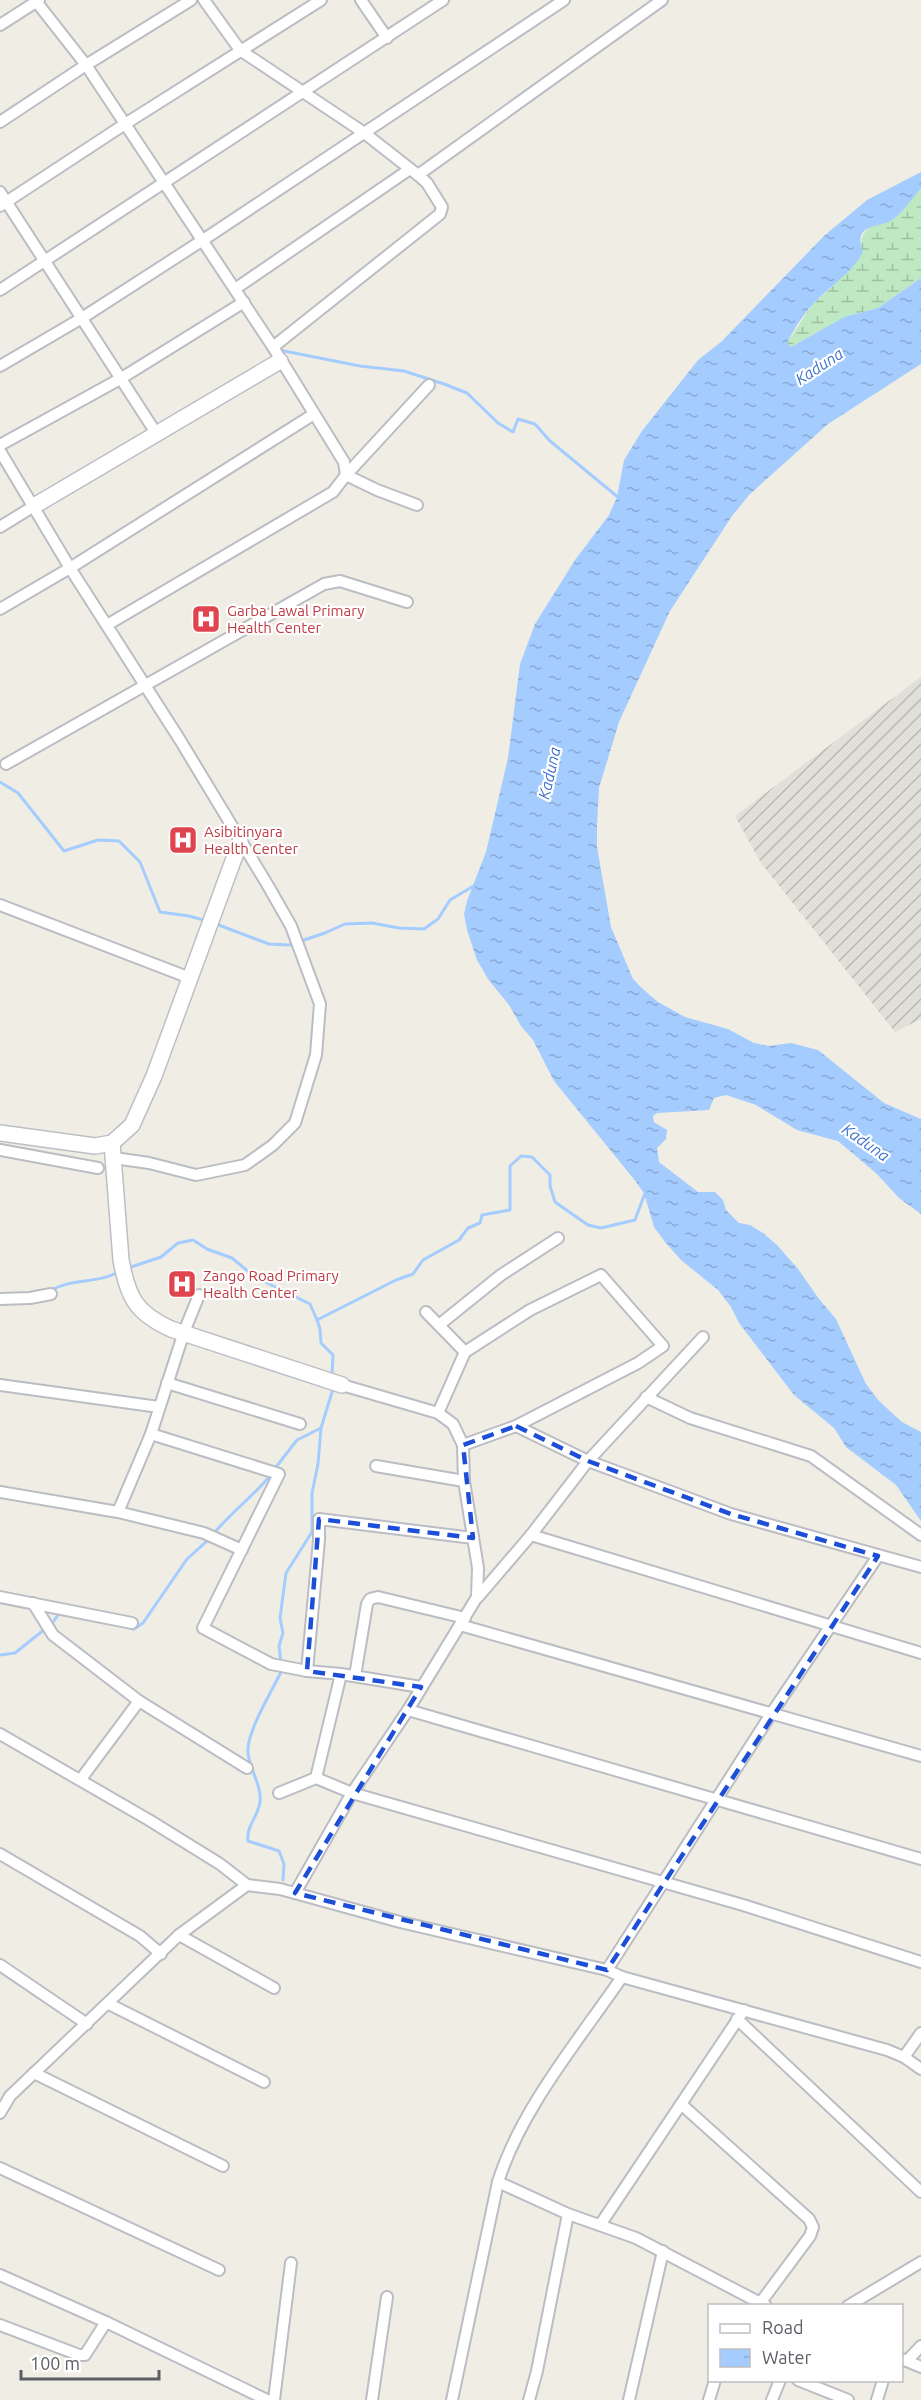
<svg xmlns="http://www.w3.org/2000/svg" width="921" height="2400" viewBox="0 0 921 2400" font-family="Ubuntu,sans-serif">
	<style>
		.industrial { fill: url(#industrial-furrows) }
		.wetland { fill: url(#wetland-marsh) }
		.water { fill: url(#water-ripples) }
		.lines { fill: none; stroke-linecap: round; stroke-linejoin: round }
		.stream { stroke: #a4ccff; stroke-width: 3 }
		.street-casing { stroke: #bbbdc4; stroke-width: 14 }
		.secondary-casing { stroke: #bcbfc6; stroke-width: 18 }
		.street { stroke: #fff; stroke-width: 10 }
		.secondary { stroke: #fff; stroke-width: 15 }
		.marked { fill: none; stroke: #1d4ed8; stroke-width: 4.5; stroke-dasharray: 12 8; stroke-linejoin: round }
		.labels { text-anchor: middle; dominant-baseline: central; stroke-width: 4.5; stroke-linejoin: round; paint-order: stroke }
		.health-label { font-size: 15px; fill: #be3a42; stroke: #fff; text-anchor: start }
		.water-label { font-size: 16px; font-style: italic; fill: #3c71cd; stroke: #fff }
	</style>
	<defs>
		<pattern id="industrial-furrows" width="10" height="10" patternUnits="userSpaceOnUse" patternTransform="scale(1.5)"><rect width="10" height="10" fill="#e0e0d8"/><path d="M-1 1l2-2M0 10L10 0M9 11l2-2" fill="none" stroke="#b9b9b3"/></pattern>
		<pattern id="wetland-marsh" width="20" height="14" patternUnits="userSpaceOnUse" patternTransform="scale(1.5)"><rect width="20" height="14" fill="#bee9c3"/><path d="M1 5h8M5 5V1M11 12h8M15 12V8" fill="none" stroke="#9ec0a2"/></pattern>
		<pattern id="water-ripples" width="26" height="14" patternUnits="userSpaceOnUse" patternTransform="scale(1.5)"><rect width="26" height="14" fill="#a4ccff"/><path d="M2 4q2-2 4 0t4 0M15 11q2-2 4 0t4 0" fill="none" stroke="#89a9d2"/></pattern>
	</defs>
	<rect width="100%" height="100%" fill="#f0eee4"/>
	<!-- industrial -->
	<path class="industrial" d="M 921,677 L 921,1019 L 895,1032 L 761,863 L 735,816 Z"/>
	<!-- wetland -->
	<path class="wetland" d="M 921,188 L 921,278 L 878,308 L 844,317 L 791,347 L 787,343 L 812,305 L 833,286 L 861,246 L 862,237 L 866,230 L 876,223 L 892,220 Z"/>
	<!-- water -->
	<path class="water" d="M 921,172 L 921,188 C 914,197 901,214 892,220 C 879,228 852,223 863,252 C 852,273 830,286 814,303 C 803,315 794,329 787,343 L 791,347 L 844,317 L 878,308 L 921,278 L 921,364 L 828,424 L 750,494 L 732,516 L 670,611 L 619,722 L 599,788 L 597,826 L 597,847 L 611,927 L 633,979 L 644,990 L 658,1002 L 685,1017 L 728,1029 L 754,1043 L 769,1046 L 791,1043 L 818,1050 L 884,1103 L 921,1119 L 921,1214 L 899,1198 L 877,1174 L 838,1141 L 797,1130 L 756,1105 L 726,1095 L 714,1098 L 709,1110 L 657,1113 L 653,1116 L 654,1122 L 667,1130 L 666,1139 L 657,1148 L 659,1162 L 698,1192 L 715,1192 L 723,1200 L 726,1210 L 739,1223 L 750,1225 L 763,1233 L 777,1245 L 798,1269 L 819,1299 L 836,1319 L 866,1384 L 879,1401 L 902,1422 L 921,1432 L 921,1521 L 896,1485 L 846,1447 L 834,1428 L 794,1395 L 739,1323 L 731,1307 L 718,1290 L 681,1260 L 665,1242 L 654,1227 L 644,1193 L 633,1178 L 554,1081 L 533,1040 L 521,1026 L 509,1005 L 488,979 L 477,960 L 467,930 L 464,914 L 467,901 L 486,852 L 508,758 L 520,664 L 535,624 L 575,560 L 609,515 L 617,497 L 624,460 L 642,431 L 698,360 L 721,342 L 825,235 L 867,200 Z"/>
	<g class="lines">
		<!-- stream -->
		<g class="stream">
			<path d="M 279,350 L 360,366 L 404,371 L 444,384 L 467,393 L 498,423 L 513,432 L 518,419 L 535,424 L 550,441 L 619,498"/>
			<path d="M 0,782 L 18,793 L 64,851 L 98,840 L 119,841 L 140,862 L 160,912 L 189,916 L 207,921"/>
			<path d="M 216,924 L 269,944 L 289,945 L 325,933 L 345,924 L 372,923 L 399,928 L 424,929 L 438,919 L 450,900 L 477,884"/>
			<path d="M 128,1268 L 161,1257 L 178,1243 L 193,1240 L 207,1249 L 232,1258 L 255,1277 L 310,1304 L 317,1320"/>
			<path d="M 52,1290 C 72,1278 99,1284 120,1271"/>
			<path d="M 332,1376 L 333,1355 L 321,1343 L 320,1329 L 317,1320 L 396,1280 L 413,1274 L 423,1260 L 459,1240 L 468,1228 L 480,1223 L 482,1215 L 510,1210 L 510,1166 L 521,1156 L 532,1157 L 550,1175 L 550,1186 L 555,1202 L 588,1225 L 601,1228 L 635,1220 L 645,1193"/>
			<path d="M 276,1467 L 297,1440 L 321,1428"/>
			<path d="M 215,1532 C 232,1512 253,1496 270,1476"/>
			<path d="M 51,1625 L 60,1612"/>
			<path d="M 127,1627 L 134,1629 L 143,1623 L 187,1559 L 207,1541"/>
			<path d="M 0,1655 L 15,1653 L 45,1629"/>
			<path d="M 281,1663 L 279,1646 L 283,1633 L 280,1618 L 286,1573 L 312,1532 L 312,1493 L 318,1464 L 321,1428 L 333,1389"/>
			<path d="M 282,1670 C 273,1689 246,1733 248,1752 C 249,1769 262,1785 260,1802 C 258,1817 246,1826 248,1841 L 279,1851 L 284,1864 L 283,1880"/>
		</g>
		<!-- street casing -->
		<g class="street-casing">
			<g id="street">
				<path d="M 35,0 L 86,65 L 273,347 L 344,462 L 346,475"/>
				<path d="M 204,0 L 240,50 L 363,132 L 418,175 L 427,183 L 442,207 L 440,214 L 273,347"/>
				<path d="M 361,0 L 387,38"/>
				<path d="M 0,25 L 39,0"/>
				<path d="M 0,122 L 86,65 L 191,0"/>
				<path d="M 418,175 L 662,0"/>
				<path d="M 0,192 L 156,433"/>
				<path d="M 0,206 L 125,124 L 321,0"/>
				<path d="M 235,289 L 410,169"/>
				<path d="M 0,290 L 443,0"/>
				<path d="M 0,366 L 82,318 L 203,240 L 564,0"/>
				<path d="M 0,445 L 120,379 L 244,302"/>
				<path d="M 0,451 L 70,568 L 180,740 L 267,884 L 291,926 L 320,1004 L 316,1055 L 295,1123 L 273,1145 L 245,1165 L 196,1175 L 149,1163 L 114,1158"/>
				<path d="M 346,475 L 377,490 L 417,505"/>
				<path d="M 0,527 L 34,506"/>
				<path d="M 0,609 L 70,568 L 314,414"/>
				<path d="M 107,625 L 333,492 L 346,475 L 429,385"/>
				<path d="M 6,764 L 324,584 L 340,581 L 407,602"/>
				<path d="M 0,905 L 190,978"/>
				<path d="M 0,1150 L 98,1168"/>
				<path d="M 0,1299 L 30,1298 L 51,1294"/>
				<path d="M 426,1312 L 465,1352"/>
				<path d="M 439,1325 L 501,1275 L 558,1238"/>
				<path d="M 167,1383 L 300,1424"/>
				<path d="M 0,1385 L 159,1407"/>
				<path d="M 342,1385 L 438,1413 L 453,1424 L 463,1445 L 464,1481 L 478,1568 L 477,1597 L 408,1710 L 921,1859"/>
				<path d="M 646,1397 L 690,1418 L 811,1456 L 921,1535"/>
				<path d="M 438,1413 L 465,1352 L 530,1310 L 601,1275 L 663,1346 L 638,1363 L 516,1426 L 463,1445"/>
				<path d="M 516,1426 L 588,1461 L 731,1514 L 921,1567"/>
				<path d="M 151,1434 L 279,1474 L 203,1628 L 271,1664 L 307,1671 L 341,1674 L 421,1687"/>
				<path d="M 376,1466 L 464,1481"/>
				<path d="M 0,1492 L 118,1512 L 204,1533 L 242,1550"/>
				<path d="M 118,1512 L 151,1434 L 184,1332 L 199,1295"/>
				<path d="M 531,1535 L 921,1653"/>
				<path d="M 0,1597 L 132,1623"/>
				<path d="M 478,1597 L 531,1535 L 588,1461 L 703,1337"/>
				<path d="M 33,1603 L 53,1635 L 139,1701 L 247,1768"/>
				<path d="M 460,1625 L 921,1756"/>
				<path d="M 307,1671 L 319,1540 L 319,1519 L 473,1538"/>
				<path d="M 355,1676 L 367,1604 L 370,1599 L 378,1597 L 465,1618"/>
				<path d="M 0,1734 L 149,1820 L 220,1864 L 247,1885 L 280,1889 L 400,1922 L 607,1970 L 622,1977 L 887,2050 L 904,2057 L 921,2069"/>
				<path d="M 316,1778 L 341,1674"/>
				<path d="M 81,1779 L 139,1701"/>
				<path d="M 279,1793 L 316,1778 L 352,1793 L 743,1905 L 921,1962"/>
				<path d="M 0,1854 L 140,1936 L 161,1954"/>
				<path d="M 295,1893 L 352,1793 L 408,1710"/>
				<path d="M 179,1935 L 274,1988"/>
				<path d="M 0,1965 L 87,2024"/>
				<path d="M 607,1970 L 771,1714 L 878,1556"/>
				<path d="M 109,2004 L 264,2082"/>
				<path d="M 737,2019 L 921,2192"/>
				<path d="M 904,2057 L 921,2033"/>
				<path d="M 34,2073 L 223,2166"/>
				<path d="M 681,2104 L 809,2219 L 813,2227 L 810,2236 L 761,2302"/>
				<path d="M 0,2113 L 10,2096 L 179,1935 L 247,1885"/>
				<path d="M 0,2168 L 219,2270"/>
				<path d="M 498,2182 L 568,2214 L 636,2238 L 766,2306"/>
				<path d="M 600,2225 L 744,2010"/>
				<path d="M 0,2275 L 106,2322 L 267,2400"/>
				<path d="M 848,2306 L 921,2262"/>
				<path d="M 0,2325 L 79,2355 L 85,2355 L 106,2322"/>
				<path d="M 902,2359 L 921,2367"/>
				<path d="M 907,2361 L 921,2346"/>
				<path d="M 798,2380 L 848,2400"/>
				<path d="M 274,2400 L 291,2263"/>
				<path d="M 372,2400 L 387,2297"/>
				<path d="M 452,2400 L 498,2182 C 521,2109 578,2041 622,1977"/>
				<path d="M 529,2400 L 537,2371 L 568,2214"/>
				<path d="M 629,2400 L 663,2251"/>
				<path d="M 709,2400 L 715,2380"/>
				<path d="M 772,2400 L 780,2380"/>
				<path d="M 877,2400 L 883,2380"/>
			</g>
		</g>
		<!-- secondary casing -->
		<g class="secondary-casing">
			<g id="secondary">
				<path d="M 34,506 L 280,361"/>
				<path d="M 0,1133 L 95,1146 L 112,1143 L 132,1125 L 154,1076 L 240,842"/>
				<path d="M 112,1143 L 121,1260 C 128,1298 136,1313 171,1329 L 342,1385"/>
			</g>
		</g>
		<!-- street -->
		<use href="#street" class="street"/>
		<!-- secondary -->
		<use href="#secondary" class="secondary"/>
	</g>
	<!-- marked area -->
	<path class="marked" d="M 516,1426 L 588,1461 L 731,1514 L 878,1556 L 607,1970 L 295,1893 L 421,1687 L 307,1671 L 319,1519 L 473,1538 L 463,1445 Z"/>
	<!-- icons -->
	<defs>
		<g id="hospital-square" transform="scale(1.5)"><rect x="-9" y="-9" width="18" height="18" rx="4" fill="#e0444e" stroke="#fff"/><path d="M-5-5h3v3.5h4V-5h3V5h-3V1.5h-4V5h-3Z" fill="#fff"/></g>
	</defs>
	<g fill-rule="evenodd">
		<use href="#hospital-square" x="206" y="619"/>
		<use href="#hospital-square" x="183" y="840"/>
		<use href="#hospital-square" x="182" y="1284"/>
	</g>
	<g class="labels">
		<!-- health labels -->
		<g class="health-label">
			<text x="227" y="610">Garba Lawal Primary<tspan x="227" dy="17">Health Center</tspan></text>
			<text x="204" y="831">Asibitinyara<tspan x="204" dy="17">Health Center</tspan></text>
			<text x="203" y="1275">Zango Road Primary<tspan x="203" dy="17">Health Center</tspan></text>
		</g>
		<!-- water labels -->
		<g class="water-label">
			<text transform="translate(819 366) rotate(-33)">Kaduna</text>
			<text transform="translate(549 773) rotate(-77)">Kaduna</text>
			<text transform="translate(866 1142) rotate(35)">Kaduna</text>
		</g>
	</g>
	<!-- legend -->
	<rect x="708" y="2304" width="195" height="78" fill="#ffffff" stroke="#bebfc2" stroke-width="1.5"/>
	<rect x="720" y="2324" width="30" height="9" fill="#ffffff" stroke="#bebfc2" stroke-width="1.5"/>
	<text x="762" y="2334" font-size="18" fill="#5c5f66">Road</text>
	<rect x="720" y="2349" width="30" height="18" fill="url(#water-ripples)" stroke="#bebfc2" stroke-width="1.5"/>
	<text x="762" y="2364" font-size="18" fill="#5c5f66">Water</text>
	<!-- scale -->
	<path d="M21 2370v9h138v-9" fill="none" stroke="#5c5f66" stroke-width="3"/>
	<text x="30" y="2370" font-size="18" fill="#5c5f66" stroke="#ffffff" stroke-width="4.5" paint-order="stroke">100 m</text>
</svg>
